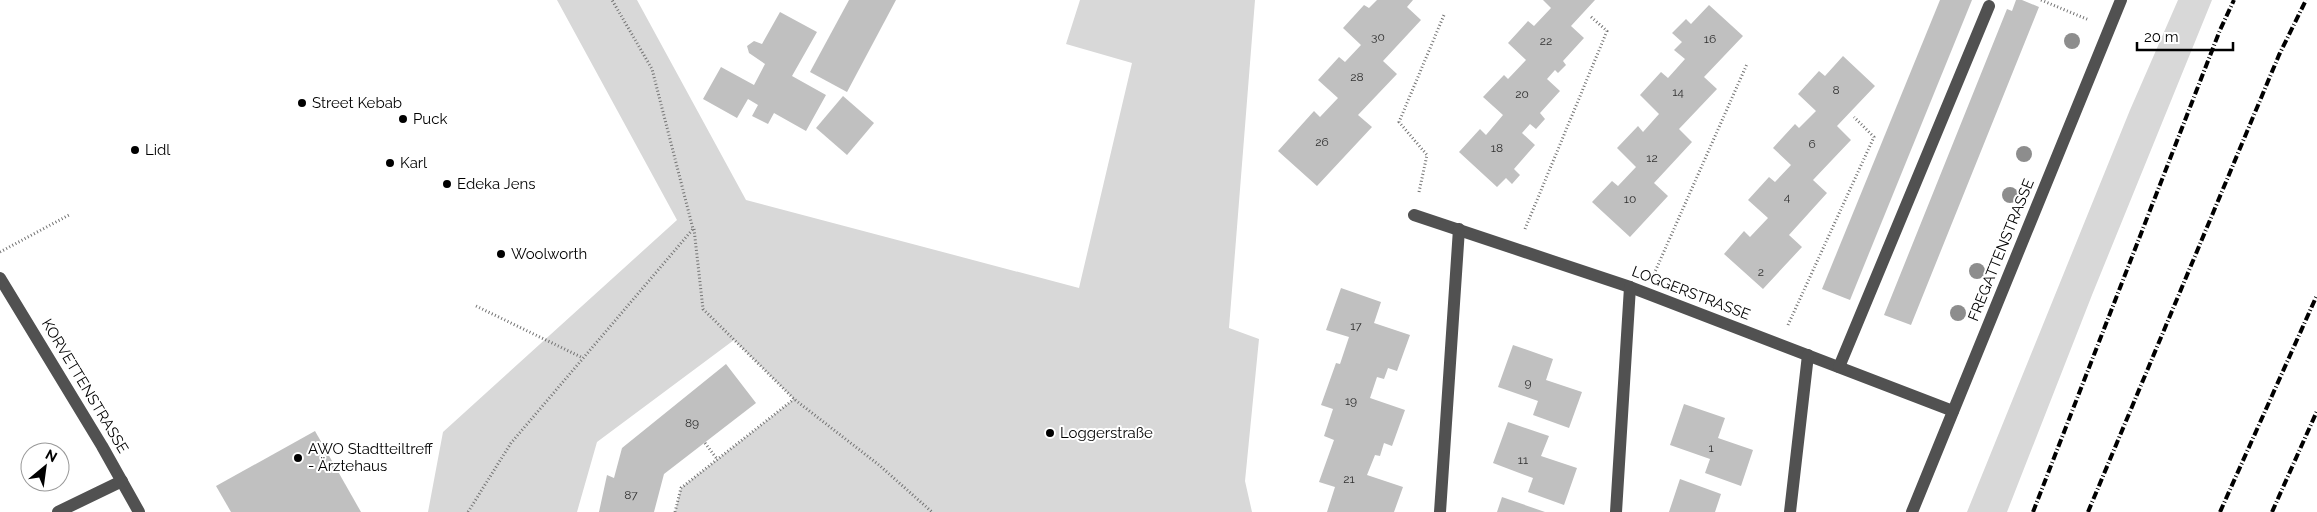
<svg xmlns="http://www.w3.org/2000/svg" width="2317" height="512" viewBox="0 0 2317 512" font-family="Raleway,sans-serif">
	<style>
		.green { fill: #d8d8d8 }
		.building { fill: #c0c0c0 }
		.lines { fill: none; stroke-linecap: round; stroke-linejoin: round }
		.path { stroke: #737373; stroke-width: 3; stroke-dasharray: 1 2.5; stroke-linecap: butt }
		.minor { stroke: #515151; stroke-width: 12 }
		.rail { stroke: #000; stroke-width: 4; stroke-dasharray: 8 2.5 1 2.5; stroke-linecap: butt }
		.tree { fill: #8d8d8d }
		.poi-dot { fill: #000; stroke: #fff; stroke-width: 2 }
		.labels { text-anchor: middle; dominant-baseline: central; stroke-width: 4; stroke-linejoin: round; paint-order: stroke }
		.number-label { font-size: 12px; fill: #303030 }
		.poi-label { font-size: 15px; fill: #000; stroke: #fff; text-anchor: start }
		.street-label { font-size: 15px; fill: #000; stroke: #fff }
	</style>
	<rect width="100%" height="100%" fill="#fff"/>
	<!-- green -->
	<g class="green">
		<path d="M 557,0 L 637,0 L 746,200 L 1079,288 L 1132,63 L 1066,44 L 1080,0 L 1255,0 L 1229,328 L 1259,339 L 1245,481 L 1252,512 L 675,512 L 681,488 L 794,399 L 734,340 L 597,442 L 577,512 L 428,512 L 443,432 L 677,220 Z"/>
		<path d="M 2178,0 L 2212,0 L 2092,295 L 2007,512 L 1967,512 L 2130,110 Z"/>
	</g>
	<!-- building -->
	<g class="building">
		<path d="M 849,0 L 896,0 L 847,92 L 810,72 Z"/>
		<path d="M 1377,0 L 1413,0 L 1407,7 L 1421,20 L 1383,61 L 1397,74 L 1358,115 L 1372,127 L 1317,186 L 1278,151 L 1314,111 L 1320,117 L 1338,98 L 1318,80 L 1339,57 L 1345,62 L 1361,45 L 1343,28 L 1364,5 L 1369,8 Z"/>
		<path d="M 1543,0 L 1595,0 L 1571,26 L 1584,38 L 1563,61 L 1566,65 L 1558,73 L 1555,70 L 1547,79 L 1560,91 L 1540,113 L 1545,119 L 1536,129 L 1530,124 L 1522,133 L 1535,145 L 1514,169 L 1520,175 L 1512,184 L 1506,178 L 1497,187 L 1459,152 L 1480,129 L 1486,135 L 1503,115 L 1483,97 L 1504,75 L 1508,79 L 1526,60 L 1508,43 L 1528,21 L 1534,26 L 1551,8 Z"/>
		<path d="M 1940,0 L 1972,0 L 1850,300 L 1822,289 Z"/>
		<path d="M 2016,0 L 2022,0 L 2039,7 L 1911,325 L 1884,315 L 2007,9 L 2012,11 Z"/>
		<path d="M 1709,5 L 1743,36 L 1704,77 L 1717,89 L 1679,129 L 1692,142 L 1654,183 L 1668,196 L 1630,237 L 1592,202 L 1612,181 L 1618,186 L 1636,167 L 1617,148 L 1638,126 L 1643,132 L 1659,114 L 1640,95 L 1661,72 L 1668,78 L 1685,59 L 1674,50 L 1682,42 L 1672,33 L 1686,19 L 1691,24 Z"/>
		<path d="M 780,12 L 817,32 L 792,76 L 826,95 L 806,131 L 774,113 L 768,124 L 752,116 L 758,105 L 748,99 L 737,118 L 703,99 L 721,67 L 754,85 L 765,64 L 749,53 L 747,46 L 754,41 L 762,44 Z"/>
		<path d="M 1843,56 L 1875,86 L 1837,126 L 1851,140 L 1813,180 L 1827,193 L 1789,235 L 1802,247 L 1763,289 L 1724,254 L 1744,231 L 1750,237 L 1768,218 L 1748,200 L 1769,177 L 1775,182 L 1791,165 L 1773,148 L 1795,124 L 1799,128 L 1816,111 L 1798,94 L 1819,71 L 1825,76 Z"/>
		<path d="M 843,96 L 874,123 L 847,155 L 816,128 Z"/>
		<path d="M 1341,288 L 1381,302 L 1374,323 L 1410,335 L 1397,371 L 1388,368 L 1384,379 L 1377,377 L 1370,398 L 1405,410 L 1392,446 L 1384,443 L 1380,456 L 1375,455 L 1367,475 L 1403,487 L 1394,512 L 1327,512 L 1335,487 L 1319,482 L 1334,440 L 1324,436 L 1333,409 L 1321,405 L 1336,363 L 1340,364 L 1349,337 L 1326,330 Z"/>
		<path d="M 1513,345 L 1553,359 L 1546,380 L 1582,392 L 1569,428 L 1533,415 L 1538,401 L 1498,387 Z"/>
		<path d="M 726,364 L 756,403 L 664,474 L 654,512 L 599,512 L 607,475 L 614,478 L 622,448 Z"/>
		<path d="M 1684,404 L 1725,418 L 1718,438 L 1753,450 L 1741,486 L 1705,473 L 1710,459 L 1670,445 Z"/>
		<path d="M 1508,422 L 1549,436 L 1541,456 L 1577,468 L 1564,505 L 1528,492 L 1533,478 L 1493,463 Z"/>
		<path d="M 315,431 L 361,512 L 231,512 L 216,486 Z"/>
		<path d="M 1680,479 L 1721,494 L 1715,512 L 1669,512 Z"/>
		<path d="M 1502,497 L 1545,512 L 1497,512 Z"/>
	</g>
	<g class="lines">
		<!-- path -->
		<g class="path">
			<path d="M 2041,0 L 2089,20"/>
			<path d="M 1419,192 L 1427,155 L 1399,122 L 1444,15"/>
			<path d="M 694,229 L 703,309 L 794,399 L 879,465 L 932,512"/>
			<path d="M 1525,229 L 1607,31 L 1590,16"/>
			<path d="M 0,252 L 69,215"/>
			<path d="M 1654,274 L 1747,64"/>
			<path d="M 476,306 L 583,358"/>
			<path d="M 1788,325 L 1874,137 L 1854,117"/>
			<path d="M 705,443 L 717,459"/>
			<path d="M 468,512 L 511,443 L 693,229 L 652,69 L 612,0"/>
			<path d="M 675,512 L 681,488 L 794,399"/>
		</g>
		<!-- minor -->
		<g class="minor">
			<path d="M 1414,215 L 1630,287 L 1953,411"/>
			<path d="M 0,278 L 102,446 L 139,512"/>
			<path d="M 1839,367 L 1989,6"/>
			<path d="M 58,512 L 122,481"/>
			<path d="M 1440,512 L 1459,229"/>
			<path d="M 1616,512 L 1630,287"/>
			<path d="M 1790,512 L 1808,355"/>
			<path d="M 1912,512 L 2121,0"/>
		</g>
		<!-- rail -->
		<g class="rail">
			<path d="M 2033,512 L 2220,30 L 2234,0"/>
			<path d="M 2088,512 L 2279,55 L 2306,0"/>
			<path d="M 2220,512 L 2317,295"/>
			<path d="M 2272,512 L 2317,411"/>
		</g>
	</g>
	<!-- trees -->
	<g class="tree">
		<circle cx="2072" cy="41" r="8"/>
		<circle cx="2024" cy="154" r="8"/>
		<circle cx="2010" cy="195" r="8"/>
		<circle cx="1977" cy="271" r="8"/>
		<circle cx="1958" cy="313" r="8"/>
	</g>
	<!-- markers -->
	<g class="poi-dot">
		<circle cx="302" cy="103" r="5"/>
		<circle cx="403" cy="119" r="5"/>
		<circle cx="135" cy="150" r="5"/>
		<circle cx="390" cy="163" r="5"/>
		<circle cx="447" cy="184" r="5"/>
		<circle cx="501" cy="254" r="5"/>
		<circle cx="1050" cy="433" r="5"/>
		<circle cx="298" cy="458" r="5"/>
	</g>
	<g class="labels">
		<!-- number labels -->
		<g class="number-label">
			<text x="1378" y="37">30</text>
			<text x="1710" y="39">16</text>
			<text x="1546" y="41">22</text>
			<text x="1357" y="77">28</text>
			<text x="1836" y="90">8</text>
			<text x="1678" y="92">14</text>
			<text x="1522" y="94">20</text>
			<text x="1322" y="142">26</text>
			<text x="1812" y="144">6</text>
			<text x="1497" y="148">18</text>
			<text x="1652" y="158">12</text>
			<text x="1787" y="197">4</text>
			<text x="1630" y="199">10</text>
			<text x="1761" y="272">2</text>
			<text x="1356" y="326">17</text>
			<text x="1528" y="383">9</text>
			<text x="1351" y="401">19</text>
			<text x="692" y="423">89</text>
			<text x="1711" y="448">1</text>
			<text x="1523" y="460">11</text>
			<text x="1349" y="479">21</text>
			<text x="631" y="495">87</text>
		</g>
		<!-- poi labels -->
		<g class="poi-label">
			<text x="312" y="103">Street Kebab</text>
			<text x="413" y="119">Puck</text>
			<text x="145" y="150">Lidl</text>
			<text x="400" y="163">Karl</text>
			<text x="457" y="184">Edeka Jens</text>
			<text x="511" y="254">Woolworth</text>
			<text x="1060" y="433">Loggerstraße</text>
			<text x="308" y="449">AWO Stadtteiltreff<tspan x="308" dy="17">- Ärztehaus</tspan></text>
		</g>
		<!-- street labels -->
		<g class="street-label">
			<text transform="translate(2001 250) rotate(-68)">FREGATTENSTRASSE</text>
			<text transform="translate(1691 293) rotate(21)">LOGGERSTRASSE</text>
			<text transform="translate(85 386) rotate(59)">KORVETTENSTRASSE</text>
		</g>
	</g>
	<!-- north arrow -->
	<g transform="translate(45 467) rotate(29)"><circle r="24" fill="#ffffff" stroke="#999999"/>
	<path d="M0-4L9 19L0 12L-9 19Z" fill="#000000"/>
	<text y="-8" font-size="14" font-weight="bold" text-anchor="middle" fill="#000000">N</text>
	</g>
	<!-- scale -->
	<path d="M2137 42v8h96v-8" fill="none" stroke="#000000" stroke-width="2.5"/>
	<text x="2144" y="42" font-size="15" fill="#000000" stroke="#ffffff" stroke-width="4" paint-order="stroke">20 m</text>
</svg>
